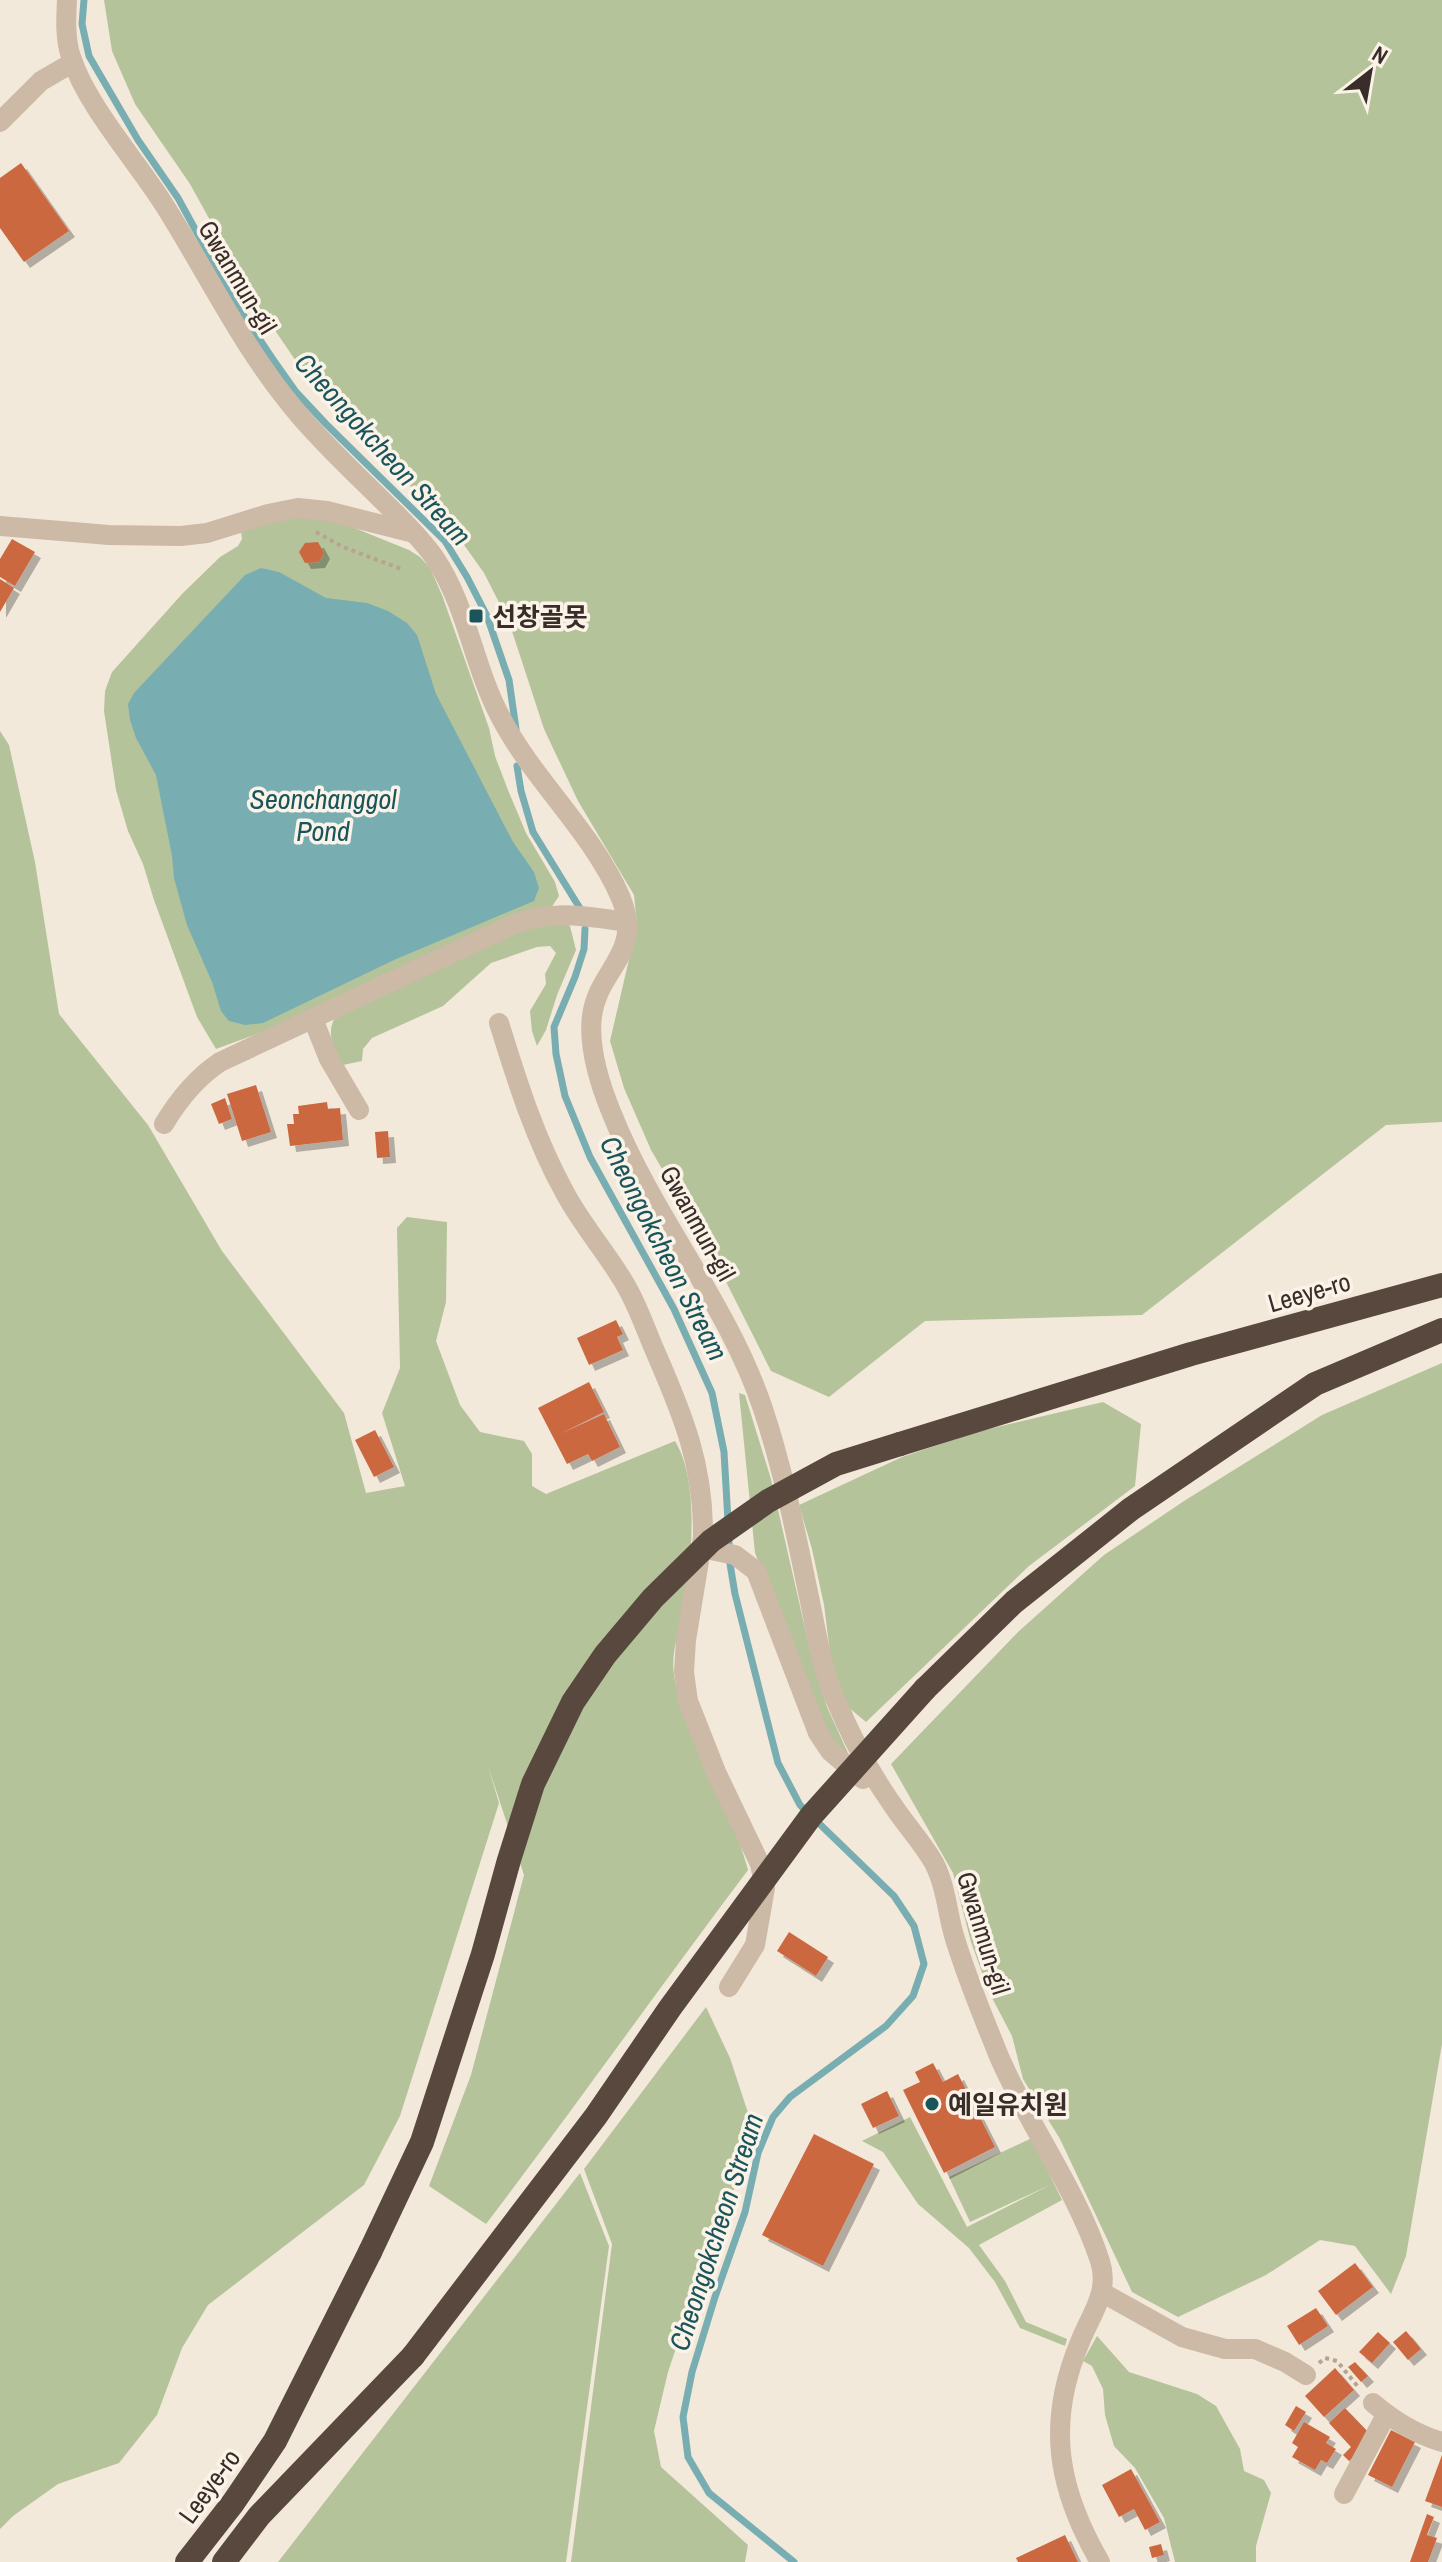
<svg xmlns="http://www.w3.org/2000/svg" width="1442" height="2562" viewBox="0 0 1442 2562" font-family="'Archivo Narrow','Noto Sans KR',sans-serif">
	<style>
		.green { fill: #b4c39a }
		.water { fill: #78adb2 }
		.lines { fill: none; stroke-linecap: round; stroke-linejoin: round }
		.stream { stroke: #78adb2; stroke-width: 7 }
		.building { fill: #cc6840; filter: url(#shadow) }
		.path { stroke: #b8a390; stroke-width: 4; stroke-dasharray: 4 4; stroke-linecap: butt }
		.minor { stroke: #ccb9a6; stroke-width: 20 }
		.highway { stroke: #59483e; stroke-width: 24 }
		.highway-bridge { stroke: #59483e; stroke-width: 24 }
		.poi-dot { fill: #1b555c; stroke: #fbf3e8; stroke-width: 3 }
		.labels { text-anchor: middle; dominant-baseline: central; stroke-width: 7; stroke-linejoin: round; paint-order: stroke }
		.street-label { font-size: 26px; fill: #382d28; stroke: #fbf3e8 }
		.poi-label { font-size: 26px; font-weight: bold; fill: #382d28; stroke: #fbf3e8; text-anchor: start }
		.water-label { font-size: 28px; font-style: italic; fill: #1b555c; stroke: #fbf3e8 }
	</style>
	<defs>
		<filter id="shadow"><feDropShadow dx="6" dy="6" stdDeviation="0" flood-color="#0004"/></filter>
	</defs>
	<rect width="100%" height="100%" fill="#f3e9db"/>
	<!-- green -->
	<g class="green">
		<path d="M 104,0 L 1442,0 L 1442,1122 L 1386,1125 L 1142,1315 L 925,1321 L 829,1397 L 771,1371 L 713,1256 L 651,1150 L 624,1088 L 610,1041 L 637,925 L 634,895 L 578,801 L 544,729 L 509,622 L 484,573 L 452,528 L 345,420 L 300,367 L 253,298 L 190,184 L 135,104 L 112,51 Z"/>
		<path d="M 310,515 L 352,527 L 409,550 L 420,557 L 430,568 L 442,595 L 489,728 L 495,756 L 508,790 L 526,833 L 555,882 L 559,896 L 551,908 L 257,1034 L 216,1049 L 197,1017 L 154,900 L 143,864 L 128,831 L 116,790 L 104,711 L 105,691 L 112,672 L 183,593 L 220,557 L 238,546 L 242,539 L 241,531 L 277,520 Z"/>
		<path d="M 0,731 L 9,745 L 35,862 L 59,1014 L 148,1125 L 222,1251 L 344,1413 L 366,1493 L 405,1486 L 382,1413 L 400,1368 L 397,1228 L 407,1217 L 447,1222 L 446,1302 L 436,1341 L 460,1405 L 480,1432 L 524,1441 L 532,1454 L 532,1486 L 546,1494 L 675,1441 C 701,1484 691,1566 682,1615 C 678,1636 671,1653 674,1675 C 677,1698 689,1723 698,1744 C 716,1786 736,1826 748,1870 C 660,1987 575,2107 486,2224 L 429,2186 L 471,2075 L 524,1875 L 488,1766 L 499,1803 L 400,2116 L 364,2185 L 208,2305 L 182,2348 L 157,2415 L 119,2463 L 58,2484 L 13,2516 L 0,2529 Z"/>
		<path d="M 564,921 L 570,926 L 576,950 L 557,995 L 546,1030 L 537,1046 L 532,1031 L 530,1011 L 546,984 L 545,974 L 556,953 L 550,946 L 537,947 L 491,963 L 443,1006 L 372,1038 L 363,1049 L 362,1061 L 343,1065 C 335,1049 326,1037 334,1019 L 531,924 Z"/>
		<path d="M 1442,1363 L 1442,2044 L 1406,2256 L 1391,2294 L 1355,2246 L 1320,2240 L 1266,2275 L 1178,2317 L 1132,2292 L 1060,2139 L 1023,2079 L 1012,2036 L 989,1992 L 971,1942 L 953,1873 L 891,1764 L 1018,1632 L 1104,1555 L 1184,1501 L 1322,1415 Z"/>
		<path d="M 739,1393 L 745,1395 L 771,1479 L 810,1650 L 827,1707 L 848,1753 L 837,1747 L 817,1715 L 755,1553 Z"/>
		<path d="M 1103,1402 L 1141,1424 L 1135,1486 L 1029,1566 L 866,1722 L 848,1707 L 831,1660 L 824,1605 L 812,1549 L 799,1505 L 902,1457 L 980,1431 Z"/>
		<path d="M 706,2007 L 730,2058 L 750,2119 L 746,2151 L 726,2215 L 693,2298 L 668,2372 L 654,2431 L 661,2467 L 748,2545 L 745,2562 L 571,2562 L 612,2244 L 584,2169 Z"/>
		<path d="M 910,2117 L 967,2227 L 1050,2185 L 970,2222 L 949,2177 L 1032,2138 L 1062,2200 L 979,2245 L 1005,2281 L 1026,2322 L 1067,2339 L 1065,2346 L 1020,2328 L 995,2282 L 969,2248 L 918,2204 L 883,2152 L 862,2141 Z"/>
		<path d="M 580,2173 L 609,2246 L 566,2562 L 278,2562 Z"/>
		<path d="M 1097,2336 L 1129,2372 L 1197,2394 L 1216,2406 L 1240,2449 L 1244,2471 L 1264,2480 L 1271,2493 L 1256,2546 L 1256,2562 L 1175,2562 L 1164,2518 L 1135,2468 L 1114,2446 L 1105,2415 L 1103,2389 L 1092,2366 L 1083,2361 Z"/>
	</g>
	<!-- water -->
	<path class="water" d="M 261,568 L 279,572 L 326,598 L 367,603 L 388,611 L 407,623 L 417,635 L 436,694 L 513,842 L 534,872 L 539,888 L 534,901 L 394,960 L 263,1023 L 245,1025 L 229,1021 L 221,1011 L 212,982 L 187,925 L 174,878 L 172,856 L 156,775 L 136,738 L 130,720 L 128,704 L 134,693 L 245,575 Z"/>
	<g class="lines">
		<!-- stream -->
		<g class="stream">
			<path d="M 84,0 L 82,24 L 89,56 L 138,140 L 178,198 L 236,304 L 272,358 L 296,392 L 326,424 L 445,541 L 467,577 L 487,616 L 509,680 L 516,729"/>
			<path d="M 517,766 L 521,791 L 533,832 L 581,910"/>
			<path d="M 585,929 L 584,949 L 575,977 L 554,1027 L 556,1054 L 565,1096 L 590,1157 L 674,1309 L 712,1393 L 724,1452 L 728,1521"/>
			<path d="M 729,1534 L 729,1558 L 735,1594 L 778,1763 L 800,1805 L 894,1896 L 914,1926 L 924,1964 L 913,1996 L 886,2026 L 790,2097 L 773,2117 L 758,2153 L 745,2212 L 715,2297 L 692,2372 L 683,2417 L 688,2457 L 709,2493 L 794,2562"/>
		</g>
	</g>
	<!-- building -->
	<g class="building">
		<path d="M 21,163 L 69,231 L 24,262 L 0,228 L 0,178 Z"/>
		<path d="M 12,539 L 35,552 L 15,586 L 0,577 L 0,559 Z"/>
		<path d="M 318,542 L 324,553 L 319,562 L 305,563 L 299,552 L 305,543 Z"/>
		<path d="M 0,579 L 14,588 L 0,612 Z"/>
		<path d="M 256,1085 L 271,1132 L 242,1141 L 227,1094 Z"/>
		<path d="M 225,1098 L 232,1119 L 219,1124 L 211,1104 Z"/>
		<path d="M 327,1102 L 328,1109 L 340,1108 L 343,1140 L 290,1146 L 287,1124 L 294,1124 L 293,1114 L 299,1114 L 298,1106 Z"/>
		<path d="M 388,1131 L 390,1157 L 377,1158 L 375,1132 Z"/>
		<path d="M 616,1320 L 623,1334 L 617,1337 L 623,1350 L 589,1365 L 577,1338 Z"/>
		<path d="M 589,1382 L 604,1412 L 560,1434 L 604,1414 L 620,1447 L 592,1461 L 588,1454 L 567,1464 L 538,1408 Z"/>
		<path d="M 375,1430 L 394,1467 L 374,1477 L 355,1440 Z"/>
		<path d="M 789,1932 L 828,1957 L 816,1976 L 777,1951 Z"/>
		<path d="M 933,2063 L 943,2082 L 958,2074 L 995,2147 L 944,2173 L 903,2090 L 920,2082 L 915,2072 Z"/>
		<path d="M 887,2091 L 899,2116 L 873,2128 L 861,2104 Z"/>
		<path d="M 814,2134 L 874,2164 L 823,2266 L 762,2235 Z"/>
		<path d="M 1355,2263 L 1373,2287 L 1336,2315 L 1318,2291 Z"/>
		<path d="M 1316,2308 L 1328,2326 L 1299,2345 L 1287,2326 Z"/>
		<path d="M 1406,2331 L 1421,2349 L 1408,2360 L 1393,2342 Z"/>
		<path d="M 1378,2332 L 1390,2343 L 1372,2363 L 1359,2352 Z"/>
		<path d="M 1355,2362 L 1368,2376 L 1361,2382 L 1348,2367 Z"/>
		<path d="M 1335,2368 L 1354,2390 L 1324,2417 L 1305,2396 Z"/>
		<path d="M 1296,2406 L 1306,2412 L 1294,2431 L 1285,2425 Z"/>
		<path d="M 1345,2408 L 1369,2433 L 1359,2452 L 1349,2461 L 1343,2455 L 1351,2447 L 1329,2423 Z"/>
		<path d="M 1304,2422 L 1330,2437 L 1326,2443 L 1336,2449 L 1327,2463 L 1321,2460 L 1315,2470 L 1292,2457 L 1298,2447 L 1292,2443 Z"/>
		<path d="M 1391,2430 L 1415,2442 L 1392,2487 L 1368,2475 Z"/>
		<path d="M 1442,2455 L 1442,2507 L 1425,2501 Z"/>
		<path d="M 1131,2469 L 1160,2522 L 1145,2530 L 1134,2509 L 1119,2517 L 1102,2485 Z"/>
		<path d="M 1427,2514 L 1434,2517 L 1427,2535 L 1437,2538 L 1428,2562 L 1410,2562 Z"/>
		<path d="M 1065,2535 L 1078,2562 L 1018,2562 L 1016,2558 Z"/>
		<path d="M 1161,2544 L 1164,2555 L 1152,2558 L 1149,2547 Z"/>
	</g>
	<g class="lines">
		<!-- path -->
		<g class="path">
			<path d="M 316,532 L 343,547 L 404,570"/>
			<path d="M 1319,2363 L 1325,2358 L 1337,2361 L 1359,2388"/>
		</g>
		<!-- minor -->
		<g class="minor">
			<path d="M 67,0 C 66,19 65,39 71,57 C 87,106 135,159 163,203 C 207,272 242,347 295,410 C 322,443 355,473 385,503 C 402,520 420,537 434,557 C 467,605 473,665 500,716 C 533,780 591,830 620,896 C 645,954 598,968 592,1016 C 588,1048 600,1085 612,1114 C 653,1217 728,1304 763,1409 C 783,1469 795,1530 808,1592 C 816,1629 821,1668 837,1703 C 852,1738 870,1773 892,1804 C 905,1824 922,1842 934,1863 C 945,1884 947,1909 953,1932 C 965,1974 982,2014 998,2054 C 1028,2125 1076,2188 1100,2261 C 1110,2292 1091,2314 1080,2342 C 1046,2423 1057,2488 1100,2562"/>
			<path d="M 0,122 L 41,81 L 72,63"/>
			<path d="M 0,526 L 109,535 L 181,536 L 207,533 L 268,514 L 298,508 L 327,511 L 414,533"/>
			<path d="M 313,1019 L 329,1059 L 359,1110"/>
			<path d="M 499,1023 C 517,1081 535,1139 565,1193 C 582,1225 607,1253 625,1284 C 638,1306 645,1328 655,1351 C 683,1415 704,1466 703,1537 L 686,1640 L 684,1672 L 688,1701 L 716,1772 L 760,1864 L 765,1888 L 755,1945 L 729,1987"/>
			<path d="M 164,1124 C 179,1099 196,1078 220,1062 L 512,925 C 553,909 585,916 627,922"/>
			<path d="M 701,1548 L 735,1555 L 756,1571 L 818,1733 L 830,1751 L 863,1779"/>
			<path d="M 1103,2293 L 1182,2337 L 1225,2349 L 1255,2349 L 1285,2362 L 1306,2375"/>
			<path d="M 1373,2403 C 1394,2421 1415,2434 1442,2442"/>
			<path d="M 1344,2494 L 1386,2415"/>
		</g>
		<!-- highway -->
		<g class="highway">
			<path d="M 900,1444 L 1191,1354 L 1442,1285"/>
			<path d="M 925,1689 L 1014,1602 L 1131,1509 L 1315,1384 L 1442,1330"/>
			<path d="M 187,2562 L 233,2503 L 275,2441 L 370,2252"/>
			<path d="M 224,2562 L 259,2516 L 413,2356"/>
		</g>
		<!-- highway-bridge -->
		<g class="highway-bridge">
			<path d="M 370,2252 L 422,2142 L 483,1954 L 509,1860 L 533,1784 L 573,1702 L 605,1655 L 653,1598 L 711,1541 L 768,1501 L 836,1464 L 900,1444"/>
			<path d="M 413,2356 L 596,2116 L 670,2008 L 811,1816 L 925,1689"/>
		</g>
	</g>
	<!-- markers -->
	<g class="poi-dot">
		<rect x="468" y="608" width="16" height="16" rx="4"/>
		<circle cx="932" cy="2104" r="8"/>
	</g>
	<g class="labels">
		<!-- street labels -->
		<g class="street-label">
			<text transform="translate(238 277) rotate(59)">Gwanmun-gil</text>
			<text transform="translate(698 1223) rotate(61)">Gwanmun-gil</text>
			<text transform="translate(1309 1292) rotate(-16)">Leeye-ro</text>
			<text transform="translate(984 1933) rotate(73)">Gwanmun-gil</text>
			<text transform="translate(209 2486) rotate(-54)">Leeye-ro</text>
		</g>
		<!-- poi labels -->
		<g class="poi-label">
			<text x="492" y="616">선창골못</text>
			<text x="948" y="2104">예일유치원</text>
		</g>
		<!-- water labels -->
		<g class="water-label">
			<text transform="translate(383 449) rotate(48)">Cheongokcheon Stream</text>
			<text x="323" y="799">Seonchanggol<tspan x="323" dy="32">Pond</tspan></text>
			<text transform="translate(664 1248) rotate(63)">Cheongokcheon Stream</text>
			<text transform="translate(716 2232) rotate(-72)">Cheongokcheon Stream</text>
		</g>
	</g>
	<!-- north arrow -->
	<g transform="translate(1370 72) rotate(31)" stroke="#fbf3e8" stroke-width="6" paint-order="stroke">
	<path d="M0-6L14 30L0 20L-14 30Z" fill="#382d28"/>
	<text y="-12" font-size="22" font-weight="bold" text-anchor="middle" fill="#382d28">N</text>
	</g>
</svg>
